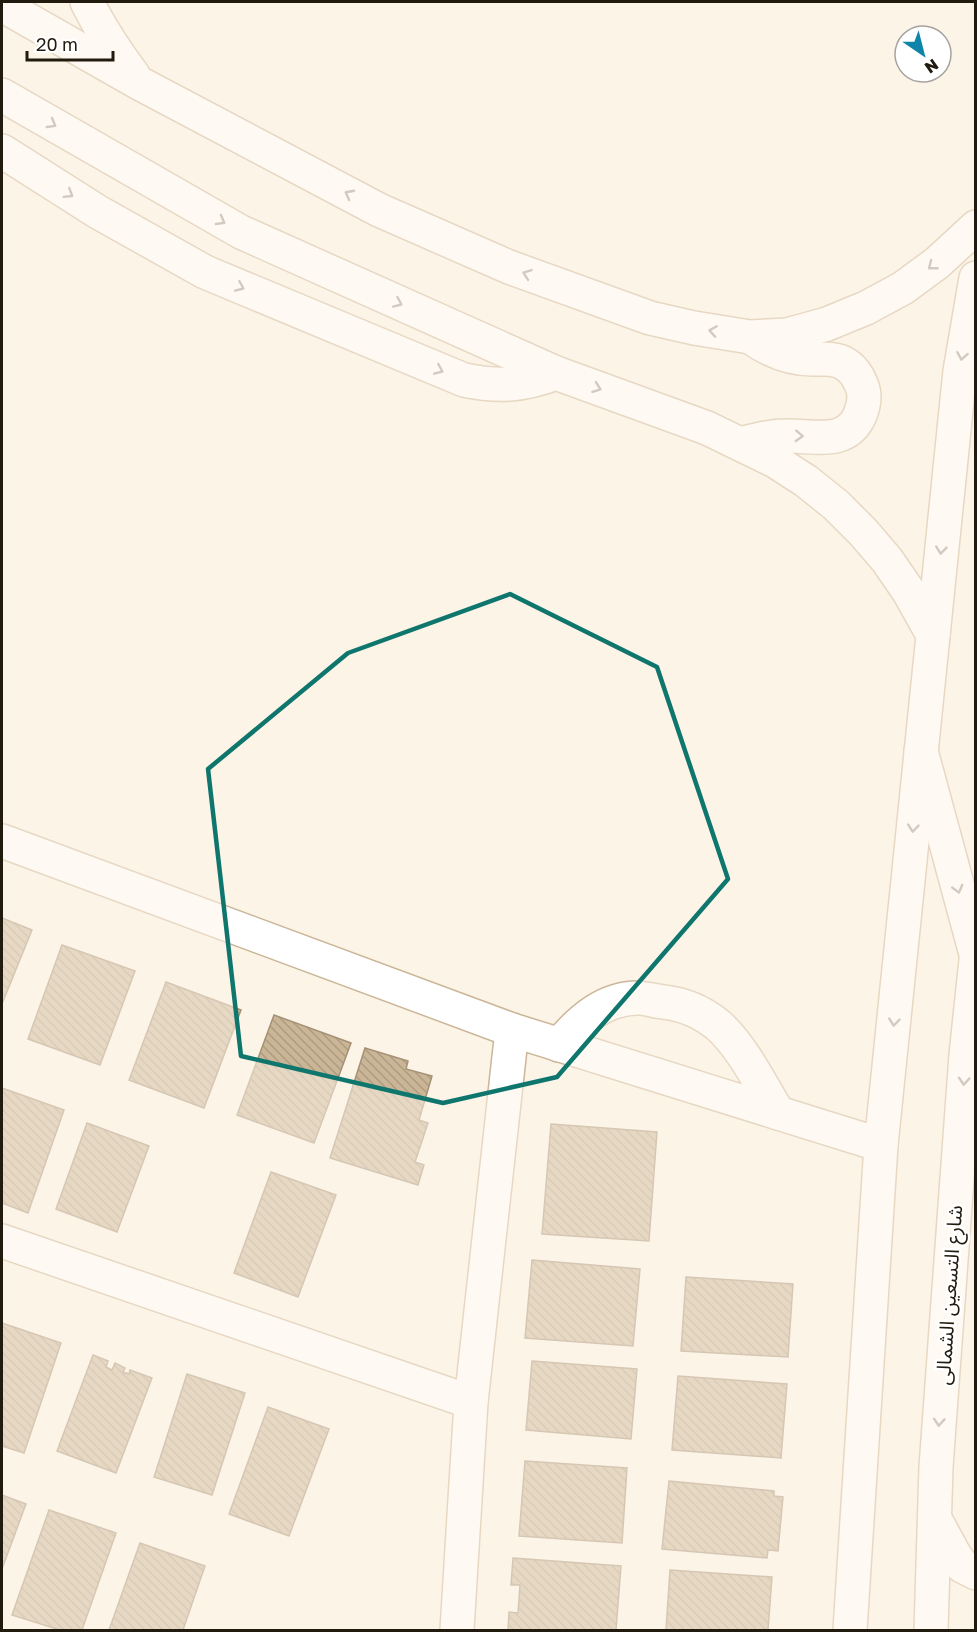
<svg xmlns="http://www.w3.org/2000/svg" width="977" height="1632" viewBox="0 0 977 1632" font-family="'Golos Text','Noto Sans Arabic',sans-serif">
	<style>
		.building { fill: url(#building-back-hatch); stroke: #a59174; stroke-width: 1.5 }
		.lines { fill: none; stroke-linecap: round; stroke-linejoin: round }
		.minor-casing { stroke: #cbb698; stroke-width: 36 }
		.major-casing { stroke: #cbb698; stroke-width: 36 }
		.minor { stroke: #fff; stroke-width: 33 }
		.major { stroke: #fff; stroke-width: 33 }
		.oneway { stroke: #9b9893 }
		.marked { fill: none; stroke: #0f766e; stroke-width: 4.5; stroke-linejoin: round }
		.labels { text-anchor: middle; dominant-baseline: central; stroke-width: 5; stroke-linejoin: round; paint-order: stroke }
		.street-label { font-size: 20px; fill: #211a0e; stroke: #fff }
	</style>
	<defs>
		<pattern id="building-back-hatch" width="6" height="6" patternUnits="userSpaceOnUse" patternTransform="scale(1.5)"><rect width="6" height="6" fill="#cab697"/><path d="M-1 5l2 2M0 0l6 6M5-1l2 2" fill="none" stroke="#ad9c81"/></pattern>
	</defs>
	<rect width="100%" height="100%" fill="#fdf4e8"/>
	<!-- building -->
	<g class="building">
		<path d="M 2,918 L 32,930 L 2,1004 Z"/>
		<path d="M 62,945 L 135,971 L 100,1065 L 28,1039 Z"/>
		<path d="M 166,982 L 241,1010 L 204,1108 L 129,1080 Z"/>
		<path d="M 274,1015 L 351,1043 L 314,1143 L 237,1115 Z"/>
		<path d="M 365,1048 L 408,1061 L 406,1069 L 432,1076 L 419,1120 L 428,1123 L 415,1162 L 424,1165 L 418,1185 L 330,1158 Z"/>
		<path d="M 2,1088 L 64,1110 L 28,1213 L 2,1203 Z"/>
		<path d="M 87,1123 L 149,1146 L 117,1232 L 56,1209 Z"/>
		<path d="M 551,1124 L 657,1132 L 649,1241 L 542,1234 Z"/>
		<path d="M 271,1172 L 336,1195 L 298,1297 L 234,1273 Z"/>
		<path d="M 532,1260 L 640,1269 L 633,1346 L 525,1338 Z"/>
		<path d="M 686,1277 L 793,1284 L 788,1357 L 681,1351 Z"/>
		<path d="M 2,1323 L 61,1343 L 24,1453 L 2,1446 Z"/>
		<path d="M 93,1355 L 108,1361 L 106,1367 L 112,1370 L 115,1363 L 125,1368 L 123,1372 L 129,1374 L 130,1370 L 152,1378 L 116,1473 L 57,1451 Z"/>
		<path d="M 532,1361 L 637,1369 L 631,1439 L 526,1430 Z"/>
		<path d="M 187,1374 L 245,1393 L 212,1495 L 154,1477 Z"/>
		<path d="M 678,1376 L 787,1384 L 781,1458 L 672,1450 Z"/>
		<path d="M 268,1407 L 329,1429 L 289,1536 L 229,1514 Z"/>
		<path d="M 525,1461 L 627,1468 L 622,1543 L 519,1536 Z"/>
		<path d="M 669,1481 L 774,1491 L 774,1496 L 783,1497 L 778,1551 L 768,1550 L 767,1558 L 662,1549 Z"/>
		<path d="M 2,1495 L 26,1504 L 2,1569 Z"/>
		<path d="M 49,1510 L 116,1533 L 82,1630 L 60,1630 L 12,1615 Z"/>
		<path d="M 140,1543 L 205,1566 L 183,1630 L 109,1630 Z"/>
		<path d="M 513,1558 L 621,1566 L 616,1630 L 508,1630 L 509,1612 L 518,1613 L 520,1585 L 511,1585 Z"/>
		<path d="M 670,1570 L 772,1577 L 768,1630 L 666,1630 Z"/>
	</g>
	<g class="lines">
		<!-- minor casing -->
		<g class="minor-casing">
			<g id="minor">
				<path d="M 87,2 C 100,28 115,51 133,75"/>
				<path d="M 2,5 L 139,83 L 379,210 L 509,267 L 650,318 L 694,328 L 750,337 L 787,335 L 827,324 L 866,308 L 903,288 L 937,263 L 976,227"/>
				<path d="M 2,95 L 241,232 L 556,373 L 707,428 L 775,461 L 806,481 L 836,505 L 863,532 L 887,560 L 909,592 L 933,635"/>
				<path d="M 2,151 L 98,212 L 205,272 L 464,380 C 498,387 523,386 556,373"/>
				<path d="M 741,444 C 756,440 771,436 786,436 C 813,435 846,447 860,415 C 864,405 866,394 861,384 C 857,374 850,365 839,361 C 830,358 822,359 812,359 C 790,359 770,351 752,338"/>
				<path d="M 2,841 L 512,1030 L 881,1145"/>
				<path d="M 559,1045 C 580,1020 605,997 640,998 C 648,999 656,1001 663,1002 C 683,1004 702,1012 718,1025 C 742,1046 761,1085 778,1113"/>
				<path d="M 2,1241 L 471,1402"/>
				<path d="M 457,1630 L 471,1402 L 512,1030"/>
				<path d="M 850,1630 L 881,1145 L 960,371 L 976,278"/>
			</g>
		</g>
		<!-- major casing -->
		<g class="major-casing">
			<g id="major">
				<path d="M 921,751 L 976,954"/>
				<path d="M 935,1519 L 954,1554 L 962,1566 L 976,1573"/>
				<path d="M 931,1630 L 936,1467 L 966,1055 L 976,960"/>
			</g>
		</g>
		<!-- minor -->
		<use href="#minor" class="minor"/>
		<!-- major -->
		<use href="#major" class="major"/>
	</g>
	<!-- one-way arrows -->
	<defs><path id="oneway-chevron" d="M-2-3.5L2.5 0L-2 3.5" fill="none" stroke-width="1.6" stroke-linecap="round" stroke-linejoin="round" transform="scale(1.5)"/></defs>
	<g class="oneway">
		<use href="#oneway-chevron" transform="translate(52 124) rotate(30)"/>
		<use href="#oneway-chevron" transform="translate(69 194) rotate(32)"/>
		<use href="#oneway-chevron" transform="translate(349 194) rotate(-152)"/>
		<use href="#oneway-chevron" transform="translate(221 221) rotate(30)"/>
		<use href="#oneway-chevron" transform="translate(932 266) rotate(142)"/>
		<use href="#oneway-chevron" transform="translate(527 274) rotate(-160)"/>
		<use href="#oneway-chevron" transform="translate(240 287) rotate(23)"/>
		<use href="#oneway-chevron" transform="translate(398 303) rotate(24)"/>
		<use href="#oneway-chevron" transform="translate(713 331) rotate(-171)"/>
		<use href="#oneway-chevron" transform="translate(962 356) rotate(100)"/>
		<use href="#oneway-chevron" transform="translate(439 370) rotate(23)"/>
		<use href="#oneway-chevron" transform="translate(597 388) rotate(20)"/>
		<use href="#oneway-chevron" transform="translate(799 436) rotate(3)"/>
		<use href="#oneway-chevron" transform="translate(941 550) rotate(96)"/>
		<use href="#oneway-chevron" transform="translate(913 828) rotate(96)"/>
		<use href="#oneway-chevron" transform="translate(958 889) rotate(75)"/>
		<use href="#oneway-chevron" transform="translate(894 1022) rotate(96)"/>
		<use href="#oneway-chevron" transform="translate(964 1081) rotate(94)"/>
		<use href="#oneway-chevron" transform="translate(939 1422) rotate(94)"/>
	</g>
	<!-- marked area -->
	<path d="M0 0H977V1632H0ZM 510,594 L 657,667 L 728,879 L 557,1077 L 443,1103 L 241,1056 L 208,769 L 348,653 Z" fill="#fdf4e8" fill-opacity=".55" fill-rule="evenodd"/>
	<path class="marked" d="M 510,594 L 657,667 L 728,879 L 557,1077 L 443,1103 L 241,1056 L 208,769 L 348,653 Z"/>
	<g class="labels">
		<!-- street labels -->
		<g class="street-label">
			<text transform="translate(948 1295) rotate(-86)">شارع التسعين الشمالى</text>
		</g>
	</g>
	<!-- border -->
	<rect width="977" height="1632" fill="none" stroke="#211a0e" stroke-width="6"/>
	<!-- north arrow -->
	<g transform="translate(923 54) rotate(145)"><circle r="28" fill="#ffffff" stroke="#a6a39f" stroke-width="1.5"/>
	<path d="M0-4.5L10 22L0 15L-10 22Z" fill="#0e84a9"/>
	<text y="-9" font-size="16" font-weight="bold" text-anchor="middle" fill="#211a0e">N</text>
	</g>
	<!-- scale -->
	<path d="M27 51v9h86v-9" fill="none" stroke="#211a0e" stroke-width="3"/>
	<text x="36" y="51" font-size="18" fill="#211a0e" stroke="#ffffff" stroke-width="4.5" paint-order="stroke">20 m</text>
</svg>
